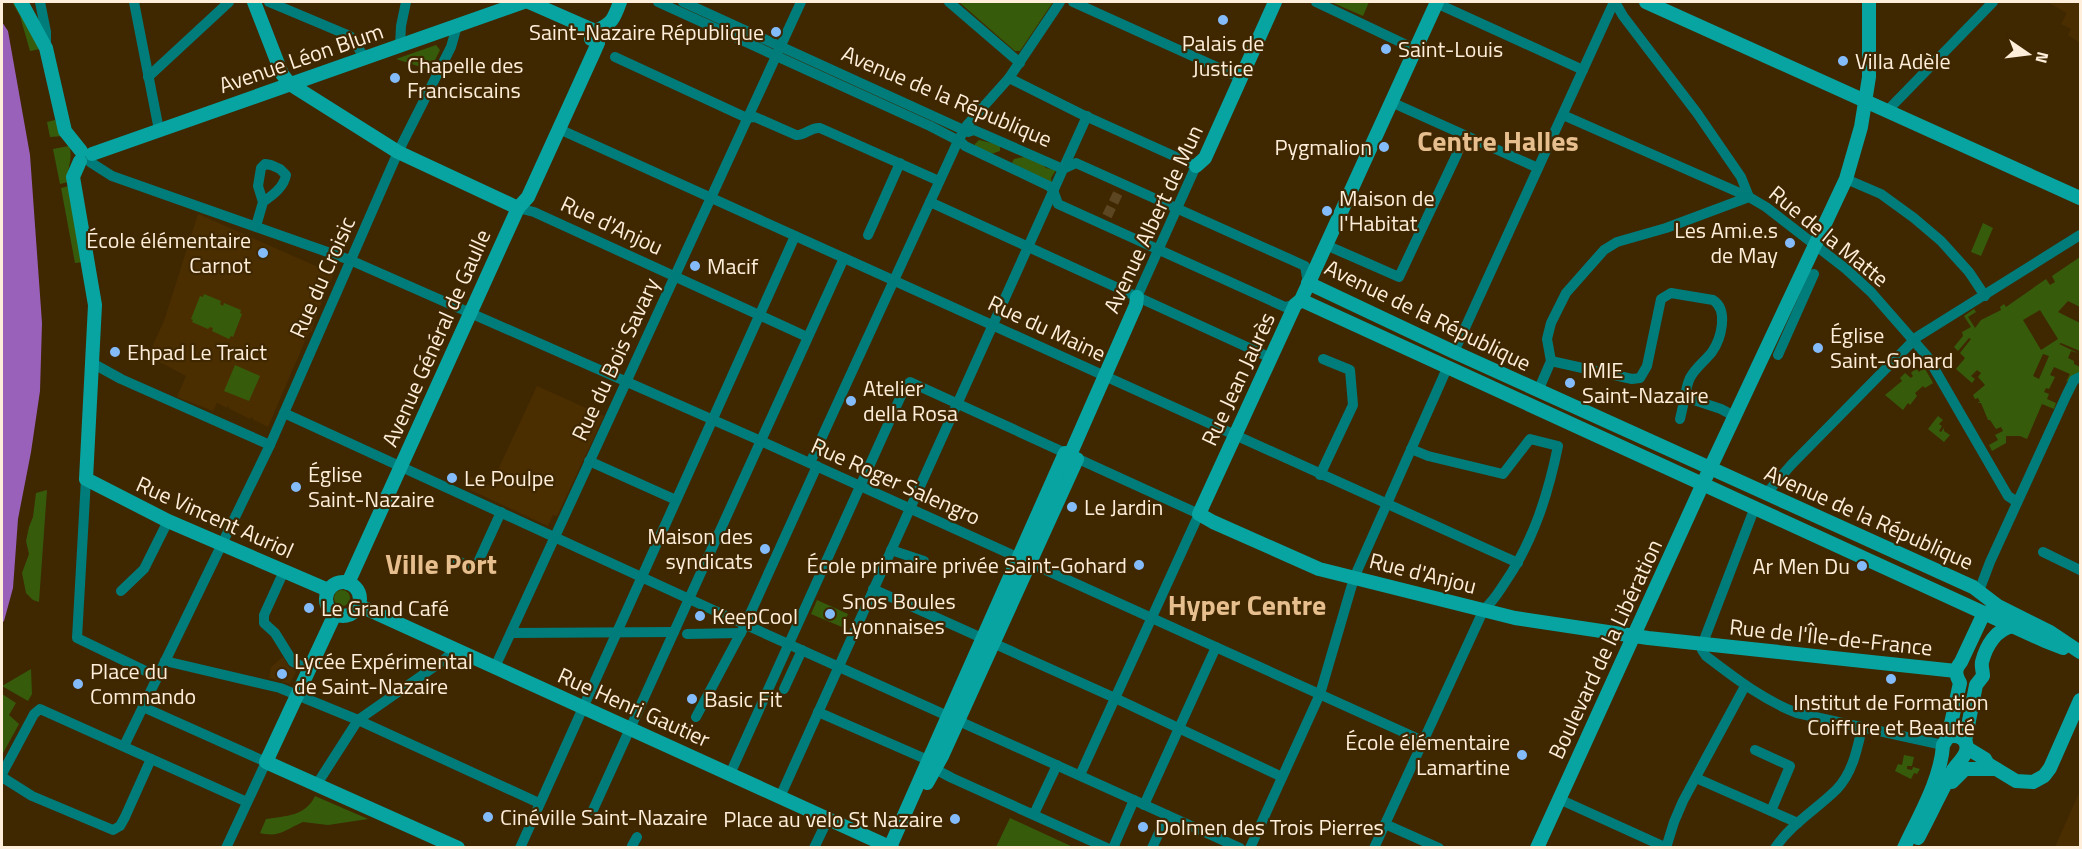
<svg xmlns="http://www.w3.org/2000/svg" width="2082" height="849" viewBox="0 0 2082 849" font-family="'Titillium Web',sans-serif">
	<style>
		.built { fill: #4b2e00 }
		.green { fill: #365c0b; fill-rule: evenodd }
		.water { fill: #9a61ba }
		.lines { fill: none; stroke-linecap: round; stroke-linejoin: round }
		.street-tunnel { stroke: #5c4521; stroke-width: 10; stroke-dasharray: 10 5; stroke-linecap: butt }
		.street { stroke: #007c7a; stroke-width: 10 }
		.secondary { stroke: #08a4a1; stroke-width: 14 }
		.poi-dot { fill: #84bcfb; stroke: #3f2700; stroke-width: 2 }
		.labels { text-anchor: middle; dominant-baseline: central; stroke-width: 4.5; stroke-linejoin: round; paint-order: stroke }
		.poi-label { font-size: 22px; fill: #feeeda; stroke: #3f2700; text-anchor: start }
		.street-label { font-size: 22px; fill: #feeeda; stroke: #3f2700 }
		.district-label { font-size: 28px; font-weight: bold; fill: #e7bf8e; stroke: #3f2700 }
	</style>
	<rect width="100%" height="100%" fill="#3f2700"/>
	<!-- built -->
	<g class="built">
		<path d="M 2047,2 L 2080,2 L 2080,43 L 2068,35 L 2071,29 L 2061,24 L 2067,13 Z"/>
		<path d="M 198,214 L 334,274 L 318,311 L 312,331 L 308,334 L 268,427 L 254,420 L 252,417 L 250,419 L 230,409 L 228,406 L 227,408 L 217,403 L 213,411 L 177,397 L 186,376 L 152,358 L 155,349 L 152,347 L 164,321 Z"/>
		<path d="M 537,386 L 604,416 L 557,516 L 553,515 L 548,526 L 464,487 L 469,476 L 494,487 L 500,476 L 496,474 Z"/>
		<path d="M 283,657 L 289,667 L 297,670 L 290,684 L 269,678 L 271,667 Z"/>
		<path d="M 2080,791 L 2080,847 L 2055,847 Z"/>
	</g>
	<!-- green -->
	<g class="green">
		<path d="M 12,2 L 16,2 L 40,49 L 30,51 L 20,16 Z"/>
		<path d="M 959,2 L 1053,2 L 1020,51 L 1015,51 Z"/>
		<path d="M 1331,2 L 1369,2 L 1363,16 Z"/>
		<path d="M 436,45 L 440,50 L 430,70 L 396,59 Z"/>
		<path d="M 55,120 L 63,136 L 50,137 L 47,122 Z"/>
		<path d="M 979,140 L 1000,145 L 1000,151 L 991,154 L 974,147 L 975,144 Z"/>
		<path d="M 69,146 C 74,158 66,169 68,182 L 60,184 L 53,149 Z"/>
		<path d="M 1024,157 L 1038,161 L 1046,168 L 1056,170 L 1051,178 L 1052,183 L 1012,163 L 1014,159 Z"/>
		<path d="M 69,186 L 83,262 L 75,263 L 61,188 Z"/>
		<path d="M 1983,223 L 1993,228 L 1981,256 L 1971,252 Z"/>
		<path d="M 2080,257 L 2080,307 L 2068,301 L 2058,312 L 2080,323 L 2080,351 L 2061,343 L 2059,344 L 2078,353 L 2071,351 L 2068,358 L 2074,361 L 2074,364 L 2080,367 L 2080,372 L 2066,382 L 2070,374 L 2054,367 L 2050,375 L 2055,377 L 2049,389 L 2046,388 L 2044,392 L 2049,394 L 2047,399 L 2056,403 L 2054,409 L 2042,404 L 2027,439 L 2020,436 L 2006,436 L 2006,443 L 1992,451 L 1989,445 L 1998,440 L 1995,435 L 2003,431 L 2001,427 L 1996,429 L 1990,420 L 1988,420 L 1981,403 L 1977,403 L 1980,402 L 1978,398 L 1975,399 L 1973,395 L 1985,385 L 1978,377 L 1981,373 L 1977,370 L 1971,376 L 1975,379 L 1972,383 L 1956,369 L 1965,358 L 1960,353 L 1971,339 L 1969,338 L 1958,351 L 1954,347 L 1963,336 L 1962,332 L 1971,327 L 1964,316 L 1974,309 L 1976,312 L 1968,317 L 1975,328 L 1981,320 L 2001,310 L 2000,307 L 2004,304 L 2006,307 L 2046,279 L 2050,285 L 2055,282 L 2052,276 ZM 2040,310 L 2058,339 L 2041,350 L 2023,320 ZM 2043,354 L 2049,356 L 2039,379 L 2033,376 Z"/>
		<path d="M 204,294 L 221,301 L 220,304 L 223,306 L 224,303 L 241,310 L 240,313 L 242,314 L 233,337 L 231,336 L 229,339 L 212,331 L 213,328 L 210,327 L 208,329 L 192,322 L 193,320 L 191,319 L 200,296 L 203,297 Z"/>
		<path d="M 235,365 L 260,376 L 249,401 L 224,391 Z"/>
		<path d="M 1924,367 L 1933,383 L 1925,388 L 1923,386 L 1915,393 L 1917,396 L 1910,405 L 1908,403 L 1903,410 L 1885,395 L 1902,381 L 1900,378 L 1905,373 L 1911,378 L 1913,376 L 1911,373 L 1916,368 L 1919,372 Z"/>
		<path d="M 1938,416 L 1943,420 L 1939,424 L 1942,426 L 1939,431 L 1941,432 L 1944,428 L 1944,431 L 1950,435 L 1944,442 L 1928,429 Z"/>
		<path d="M 47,490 L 39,602 L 33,600 L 26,593 L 22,573 L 29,554 L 26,541 L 29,527 L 33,517 L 36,493 Z"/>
		<circle cx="342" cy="598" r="8"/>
		<path d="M 817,600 L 848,614 L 842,627 L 811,614 Z"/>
		<path d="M 31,669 L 32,694 L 28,701 L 2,686 Z"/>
		<path d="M 2,694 L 16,703 L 9,715 L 19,724 L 2,755 Z"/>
		<path d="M 1904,755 L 1914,757 L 1912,766 L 1907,766 L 1907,769 L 1912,770 L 1913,767 L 1920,769 L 1917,774 L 1914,773 L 1911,779 L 1895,771 L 1898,764 L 1902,765 Z"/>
		<path d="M 315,796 L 368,819 L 328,825 L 303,822 C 286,829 280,838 260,833 L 266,819 C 286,816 306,816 315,796 Z"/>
		<path d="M 1010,818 L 1073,847 L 996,847 Z"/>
	</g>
	<!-- water -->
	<path class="water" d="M 2,22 L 8,31 L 30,155 L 42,323 L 40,391 L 31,452 L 18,519 L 13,588 L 4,621 L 2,623 Z"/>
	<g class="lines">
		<!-- street-tunnel -->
		<g class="street-tunnel">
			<path d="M 1457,154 L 1463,142"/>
			<path d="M 1107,216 L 1119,191"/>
		</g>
		<!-- street -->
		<g class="street">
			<path d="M 40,2 L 46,32 L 46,47"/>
			<path d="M 134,2 L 159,130"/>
			<path d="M 269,2 L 350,36 L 365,58"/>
			<path d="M 658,2 L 930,126 L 961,142 L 965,146 L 1049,186 L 1053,190 L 1058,204 L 1285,307 L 1295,305"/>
			<path d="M 683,2 L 968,132 L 974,130 L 1063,169 L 1076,163 L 1305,266 L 1308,283"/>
			<path d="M 949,2 L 1020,63"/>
			<path d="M 1073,2 L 1241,78"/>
			<path d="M 1316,2 L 1415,49"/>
			<path d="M 1615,2 L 1623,16 L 1697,113 L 1741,177 L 1749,197"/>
			<path d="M 1436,3 L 1583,70"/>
			<path d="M 400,46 L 401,26 L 406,2"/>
			<path d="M 615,57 L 747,118 L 755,117 L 796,135 C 805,136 810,127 820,128 L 939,181"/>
			<path d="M 148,77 L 229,2"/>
			<path d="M 1009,78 L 1081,114 L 1196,166 L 1137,297"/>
			<path d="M 1391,102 L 1538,168"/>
			<path d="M 1887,111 L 1993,2"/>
			<path d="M 1563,115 L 1749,197 L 1766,207 L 1846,269 L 1871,292 L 1927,356 L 2008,496 L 2017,502"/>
			<path d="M 559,129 L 1518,563"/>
			<path d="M 90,162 L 112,176 L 350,260 L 761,441 L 1423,741"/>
			<path d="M 1846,179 L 1881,194 L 1914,218 L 1941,241 L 1969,272 L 1985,296"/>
			<path d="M 930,202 L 1271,358"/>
			<path d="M 518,208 L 534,212 L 805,336 L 807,339"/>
			<path d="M 256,226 L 263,202 L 258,186 L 261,168 L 265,164 L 271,165 L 280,169 L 286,175 C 284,187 273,195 263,202"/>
			<path d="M 868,235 L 900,163"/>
			<path d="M 1326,245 L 1399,277 L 1457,154"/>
			<path d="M 1454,352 L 1614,2"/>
			<path d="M 1778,355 L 1814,274"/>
			<path d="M 1551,361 L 1632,379 L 1640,378 L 1647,366 L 1661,299 L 1671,293 L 1713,300 C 1729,310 1721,339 1712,352 C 1705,361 1695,368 1690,378 C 1687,384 1686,390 1685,397 L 1721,409 L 1734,416"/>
			<path d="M 92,363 L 121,379 L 270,445"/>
			<path d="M 1538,391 L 1551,361 L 1547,339 L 1551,323 L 1566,293 L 1604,250 L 1617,242 L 1666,228 L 1749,197"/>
			<path d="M 284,413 C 602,560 920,705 1240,848"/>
			<path d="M 1680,419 L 1685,397"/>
			<path d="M 589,461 L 676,500"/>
			<path d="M 810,463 L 958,141 L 967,125 L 1009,78 L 1060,2"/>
			<path d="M 1320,475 L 1353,405 L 1350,370 L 1323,359"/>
			<path d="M 86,479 L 77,638 L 158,677"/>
			<path d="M 1766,494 L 1791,465 L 1917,337 L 2080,235"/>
			<path d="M 1755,507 L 1704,640 L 1702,650 L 1706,656 C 1735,678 1763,700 1797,713 L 1943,745"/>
			<path d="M 891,550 L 924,561"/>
			<path d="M 2043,552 L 2080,570"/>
			<path d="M 456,560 L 475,569 L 501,512"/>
			<path d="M 284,571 L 264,615 L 264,623 L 275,633 L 293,662 L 308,669"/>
			<path d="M 873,589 L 1115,698 L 1282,777"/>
			<path d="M 121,591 L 144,569 L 168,521"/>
			<path d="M 1979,591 L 1990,562 L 2066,396 L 2074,380 L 2080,377"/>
			<path d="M 511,633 L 674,632"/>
			<path d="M 687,634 L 741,633"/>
			<path d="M 165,661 L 280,688 L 358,720 L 539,803"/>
			<path d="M 495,667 L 801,2"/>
			<path d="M 784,689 L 802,650"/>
			<path d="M 143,707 L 266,762 L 226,848"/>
			<path d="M 818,712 L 928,760 L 935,769 L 952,778 L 1107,848"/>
			<path d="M 696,717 L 745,625 L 817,466"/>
			<path d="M 124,746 L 270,445 L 398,152 L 451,47 L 457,26"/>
			<path d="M 1755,750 L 1790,766 L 1771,811"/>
			<path d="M 2,774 L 34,714 L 40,709 L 247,802"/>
			<path d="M 730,774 L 905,387 L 910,382 L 1199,514 L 1080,775"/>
			<path d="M 2,777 L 32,796 L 113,830 L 120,826 L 125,817 L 151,759"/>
			<path d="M 1696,778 L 1798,823"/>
			<path d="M 317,784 L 358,720 L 444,660 L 455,649"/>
			<path d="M 780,797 L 1087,116"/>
			<path d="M 1559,799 L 1667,848"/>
			<path d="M 1144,805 L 1216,647"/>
			<path d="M 593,810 L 844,258"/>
			<path d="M 1034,814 L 1057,765"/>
			<path d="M 1385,824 L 1439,848"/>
			<path d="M 632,846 L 637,837"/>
			<path d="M 520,848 L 795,236"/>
			<path d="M 814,848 L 828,819"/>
			<path d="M 1113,848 L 1134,800"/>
			<path d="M 1152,848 L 1167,815"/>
			<path d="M 1250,848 L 1320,694 L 1354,578 L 1448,366"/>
			<path d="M 1374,848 L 1484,609 C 1493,602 1498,593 1504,584 C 1533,542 1548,495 1558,446 L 1530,439 L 1503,474 L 1428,456 L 1411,449"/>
			<path d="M 1666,848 L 1674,822 L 1683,801 L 1745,686"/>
			<path d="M 1775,848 C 1791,824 1817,809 1837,789 C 1853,772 1857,749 1862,728"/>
		</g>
		<!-- secondary -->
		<g class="secondary">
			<path d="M 21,2 L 46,48 L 65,131 L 81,151"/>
			<path d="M 254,2 L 282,74 L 290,84 L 398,152 L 518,208"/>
			<path d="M 529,2 L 595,31"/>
			<path d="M 1437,2 L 1301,300 L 1295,305 L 1199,514 L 1213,522 L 1319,569 L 1515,618 L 1648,638 L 1956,671"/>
			<path d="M 1646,2 L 2080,198"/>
			<path d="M 591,39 L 595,31 C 612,24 614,19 620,2"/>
			<path d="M 92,154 L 524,2"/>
			<path d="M 80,161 L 73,177 L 95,305 L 86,479 L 168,521 L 328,590"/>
			<path d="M 1196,166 L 1205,158 L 1275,2"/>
			<path d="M 1308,283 L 1454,352 L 1973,587 L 1998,606 L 2050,632 L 2080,652"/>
			<path d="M 1301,300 L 2045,641 L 2063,648"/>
			<path d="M 1070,455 L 1136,305 L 1137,297"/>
			<circle cx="343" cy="599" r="17"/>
			<path d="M 348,583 L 518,208 L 528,197 L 594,52 L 598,43 L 595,31"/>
			<path d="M 358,605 L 892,848"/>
			<path d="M 335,614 L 266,762 L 458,848"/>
			<path d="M 1965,741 L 1976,685 L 1983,676 C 1983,671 1981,666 1982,662 C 1986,646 1996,629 2013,626"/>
			<path d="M 1967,748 L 1985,759 L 1988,764 L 2016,781 L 2033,782 L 2044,776 L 2050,768 L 2080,700"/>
			<path d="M 1952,782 L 1965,769 L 1996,769"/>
			<path d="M 927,783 L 942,756 L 1077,459"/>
			<path d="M 1918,838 C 1930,815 1941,792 1953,770 C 1957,764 1965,757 1966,751 C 1969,739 1958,734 1948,737"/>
			<path d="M 890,847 L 1065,453"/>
			<path d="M 1537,848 L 1706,477 L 1846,179 L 1861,127 L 1869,77 L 1869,2"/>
			<path d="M 1904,848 C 1919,816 1941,779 1943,745 L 1948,737 L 1960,683 C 1955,674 1955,669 1961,662 L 1984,613 L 1991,612"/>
		</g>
	</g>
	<!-- markers -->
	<g class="poi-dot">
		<circle cx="1223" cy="20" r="6"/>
		<circle cx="776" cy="32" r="6"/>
		<circle cx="1386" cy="49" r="6"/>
		<circle cx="1843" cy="61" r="6"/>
		<circle cx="395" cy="78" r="6"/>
		<circle cx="1384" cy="147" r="6"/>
		<circle cx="1327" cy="211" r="6"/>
		<circle cx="1790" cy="243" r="6"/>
		<circle cx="263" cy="253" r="6"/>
		<circle cx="695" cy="266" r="6"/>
		<circle cx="1818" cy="348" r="6"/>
		<circle cx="115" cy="352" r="6"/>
		<circle cx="1570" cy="383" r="6"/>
		<circle cx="851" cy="401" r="6"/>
		<circle cx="452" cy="478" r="6"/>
		<circle cx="296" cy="487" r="6"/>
		<circle cx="1072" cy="507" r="6"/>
		<circle cx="765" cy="549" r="6"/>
		<circle cx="1139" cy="565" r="6"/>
		<circle cx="1862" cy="566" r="6"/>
		<circle cx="309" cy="608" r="6"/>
		<circle cx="830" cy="614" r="6"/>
		<circle cx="700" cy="616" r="6"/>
		<circle cx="282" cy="674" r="6"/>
		<circle cx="1891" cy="679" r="6"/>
		<circle cx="78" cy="684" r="6"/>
		<circle cx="692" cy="699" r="6"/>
		<circle cx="1522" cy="755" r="6"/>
		<circle cx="488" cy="817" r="6"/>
		<circle cx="955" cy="819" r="6"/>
		<circle cx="1143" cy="827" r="6"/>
	</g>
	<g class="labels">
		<!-- poi labels -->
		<g class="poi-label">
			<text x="764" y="32" text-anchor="end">Saint-Nazaire République</text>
			<text x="1223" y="43" text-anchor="middle">Palais de<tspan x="1223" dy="25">Justice</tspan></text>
			<text x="1398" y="49">Saint-Louis</text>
			<text x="1855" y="61">Villa Adèle</text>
			<text x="407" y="65">Chapelle des<tspan x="407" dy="25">Franciscains</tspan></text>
			<text x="1372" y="147" text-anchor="end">Pygmalion</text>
			<text x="1339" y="198">Maison de<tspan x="1339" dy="25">l'Habitat</tspan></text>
			<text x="1778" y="230" text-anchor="end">Les Ami.e.s<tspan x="1778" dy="25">de May</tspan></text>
			<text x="251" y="240" text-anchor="end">École élémentaire<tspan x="251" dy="25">Carnot</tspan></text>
			<text x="707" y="266">Macif</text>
			<text x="1830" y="335">Église<tspan x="1830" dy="25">Saint-Gohard</tspan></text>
			<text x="127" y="352">Ehpad Le Traict</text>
			<text x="1582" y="370">IMIE<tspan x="1582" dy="25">Saint-Nazaire</tspan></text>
			<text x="863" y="388">Atelier<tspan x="863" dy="25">della Rosa</tspan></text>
			<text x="308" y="474">Église<tspan x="308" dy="25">Saint-Nazaire</tspan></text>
			<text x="464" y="478">Le Poulpe</text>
			<text x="1084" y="507">Le Jardin</text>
			<text x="753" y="536" text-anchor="end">Maison des<tspan x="753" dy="25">syndicats</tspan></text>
			<text x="1127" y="565" text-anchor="end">École primaire privée Saint-Gohard</text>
			<text x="1850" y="566" text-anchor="end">Ar Men Du</text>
			<text x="842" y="601">Snos Boules<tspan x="842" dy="25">Lyonnaises</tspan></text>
			<text x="321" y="608">Le Grand Café</text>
			<text x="712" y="616">KeepCool</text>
			<text x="294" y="661">Lycée Expérimental<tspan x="294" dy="25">de Saint-Nazaire</tspan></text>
			<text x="90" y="671">Place du<tspan x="90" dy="25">Commando</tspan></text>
			<text x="704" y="699">Basic Fit</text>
			<text x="1891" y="702" text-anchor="middle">Institut de Formation<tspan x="1891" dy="25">Coiffure et Beauté</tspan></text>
			<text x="1510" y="742" text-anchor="end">École élémentaire<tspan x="1510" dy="25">Lamartine</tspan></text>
			<text x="500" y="817">Cinéville Saint-Nazaire</text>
			<text x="943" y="819" text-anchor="end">Place au velo St Nazaire</text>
			<text x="1155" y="827">Dolmen des Trois Pierres</text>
		</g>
		<!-- street labels -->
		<g class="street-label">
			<text transform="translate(301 58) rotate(-19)">Avenue Léon Blum</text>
			<text transform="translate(947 96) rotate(23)">Avenue de la République</text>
			<text transform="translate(1153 219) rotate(-65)">Avenue Albert de Mun</text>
			<text transform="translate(612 225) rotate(25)">Rue d'Anjou</text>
			<text transform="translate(1829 236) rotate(39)">Rue de la Matte</text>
			<text transform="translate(322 277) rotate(-66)">Rue du Croisic</text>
			<text transform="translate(1428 315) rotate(26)">Avenue de la République</text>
			<text transform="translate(1047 328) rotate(25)">Rue du Maine</text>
			<text transform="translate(436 338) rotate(-66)">Avenue Général de Gaulle</text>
			<text transform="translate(615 359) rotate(-65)">Rue du Bois Savary</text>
			<text transform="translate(1238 379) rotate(-65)">Rue Jean Jaurès</text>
			<text transform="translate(896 481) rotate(24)">Rue Roger Salengro</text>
			<text transform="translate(215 517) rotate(24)">Rue Vincent Auriol</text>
			<text transform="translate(1869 517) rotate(24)">Avenue de la République</text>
			<text transform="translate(1423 573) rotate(14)">Rue d'Anjou</text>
			<text transform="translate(1831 637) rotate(6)">Rue de l'Île-de-France</text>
			<text transform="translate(1605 649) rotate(-65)">Boulevard de la Libération</text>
			<text transform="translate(634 707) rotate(24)">Rue Henri Gautier</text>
		</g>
		<!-- district labels -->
		<g class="district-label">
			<text x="1498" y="140">Centre Halles</text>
			<text x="441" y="563">Ville Port</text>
			<text x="1247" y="604">Hyper Centre</text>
		</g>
	</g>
	<!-- border -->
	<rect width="2082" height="849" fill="none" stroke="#feeeda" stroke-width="6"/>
	<!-- north arrow -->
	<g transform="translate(2028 54) rotate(104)" stroke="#3f2700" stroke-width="4.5" paint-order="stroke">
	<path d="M0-4.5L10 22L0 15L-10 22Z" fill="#feeeda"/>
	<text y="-9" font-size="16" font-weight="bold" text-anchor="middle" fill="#feeeda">N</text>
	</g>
</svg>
